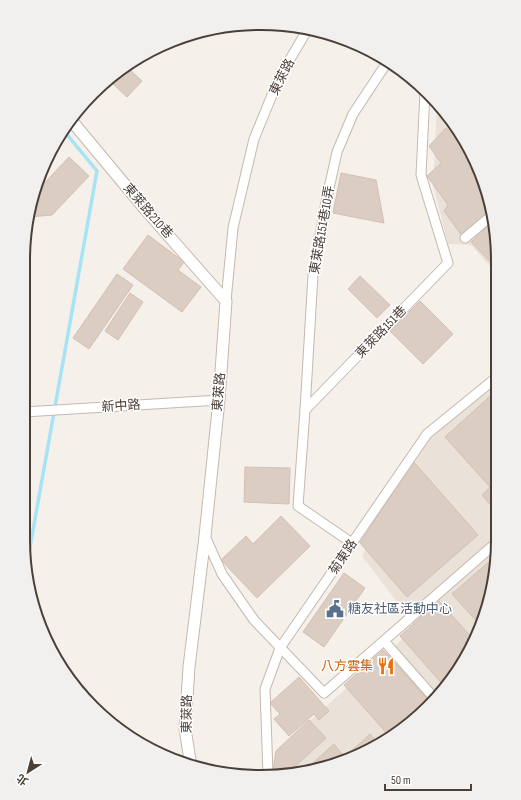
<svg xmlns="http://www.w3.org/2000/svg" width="521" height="800" viewBox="0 0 521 800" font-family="'Sofia Sans Condensed','Noto Sans TC',sans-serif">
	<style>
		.residential { fill: #eae1d9 }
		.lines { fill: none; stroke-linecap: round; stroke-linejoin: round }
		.stream { stroke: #a6e3f4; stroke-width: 3.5 }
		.building { fill: #dbcdc2; stroke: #d3c0b2 }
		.minor-casing { stroke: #c5b9af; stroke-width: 11 }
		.tertiary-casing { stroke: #c5b9af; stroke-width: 13 }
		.minor { stroke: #fff; stroke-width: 9 }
		.tertiary { stroke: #fff; stroke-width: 11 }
		.labels { text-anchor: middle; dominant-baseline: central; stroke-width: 3; stroke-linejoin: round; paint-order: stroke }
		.street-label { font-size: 13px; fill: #4b4038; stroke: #fff }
		.service-label { font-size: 13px; fill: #4e5e75; stroke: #fff; text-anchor: start }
		.food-label { font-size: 13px; fill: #c56008; stroke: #fff; text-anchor: end }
		.rim { fill: none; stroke: #4b4038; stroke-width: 2 }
	</style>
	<rect width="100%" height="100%" fill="#f6f0eb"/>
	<!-- residential -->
	<g class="residential">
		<path d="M 437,107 L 474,156 L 498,245 L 497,274 L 471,245 L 448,244 L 433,185 Z"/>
		<path d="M 497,383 L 496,570 L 480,631 L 439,696 L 379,745 L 322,769 L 269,774 L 280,747 L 416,627 L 362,556 L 435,427 Z"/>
	</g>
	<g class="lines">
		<!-- stream -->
		<path class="stream" d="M 27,564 L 97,171 L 64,131"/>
	</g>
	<!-- building -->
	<g class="building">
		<path d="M 128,68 L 142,81 L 127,97 L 112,83 Z"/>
		<path d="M 446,128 L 474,156 L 489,212 L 462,236 L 444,211 L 448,205 L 427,176 L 441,163 L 429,146 Z"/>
		<path d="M 69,157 L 89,176 L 52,215 L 29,217 L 37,191 Z"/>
		<path d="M 341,173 L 376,180 L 384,223 L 333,213 Z"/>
		<path d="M 491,223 L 498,245 L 497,269 L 471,242 Z"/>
		<path d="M 148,235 L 184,262 L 178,270 L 201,287 L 182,312 L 123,269 Z"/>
		<path d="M 117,274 L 133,285 L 89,349 L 73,338 Z"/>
		<path d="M 360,276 L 390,305 L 377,318 L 348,289 Z"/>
		<path d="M 130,293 L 143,302 L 118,340 L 105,331 Z"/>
		<path d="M 420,301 L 453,334 L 423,364 L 390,331 Z"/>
		<path d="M 497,390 L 496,511 L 482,495 L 490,487 L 445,437 Z"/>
		<path d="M 413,461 L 478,535 L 407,597 L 360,543 Z"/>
		<path d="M 245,467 L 290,468 L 289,504 L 244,502 Z"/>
		<path d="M 281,516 L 310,546 L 257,598 L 221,560 L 246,536 L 253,544 Z"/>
		<path d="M 492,559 L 496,563 L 496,570 L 481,626 L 452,594 Z"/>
		<path d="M 344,573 L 365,588 L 324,647 L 303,632 Z"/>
		<path d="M 439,601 L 474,640 L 445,687 L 400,636 Z"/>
		<path d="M 383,650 L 431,703 L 390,737 L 344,685 Z"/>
		<path d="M 299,677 L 329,711 L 319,720 L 314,714 L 289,736 L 274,719 L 280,714 L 270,703 Z"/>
		<path d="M 309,720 L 326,738 L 289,772 L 274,774 L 273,772 L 276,751 Z"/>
		<path d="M 370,734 L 379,745 L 350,757 L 347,755 Z"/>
		<path d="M 334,744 L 346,759 L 322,769 L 304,771 Z"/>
	</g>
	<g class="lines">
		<!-- minor casing -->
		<g class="minor-casing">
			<g id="minor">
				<path d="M 465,238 L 490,217"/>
				<path d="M 226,301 L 233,228 L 254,139 L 279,78 L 306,32"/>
				<path d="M 305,410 L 448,263 L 421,175 L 425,92"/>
				<path d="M 24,412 L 219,400"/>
				<path d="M 205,536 L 222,574 L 254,620 L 324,693 L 496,543"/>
				<path d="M 352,543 L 298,506 L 305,410 L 313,275 L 326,202 L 337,152 L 353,114 L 386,64"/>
				<path d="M 384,641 L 435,699"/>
				<path d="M 268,774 L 265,689 L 280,648 L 427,434 L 497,377"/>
			</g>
		</g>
		<!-- tertiary casing -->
		<g class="tertiary-casing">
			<path id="tertiary" d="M 71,120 L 145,209 L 226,301 L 219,400 L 205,536 L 189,667 L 185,729 L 191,766"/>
		</g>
		<!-- minor -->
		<use href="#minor" class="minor"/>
		<!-- tertiary -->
		<use href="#tertiary" class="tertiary"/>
	</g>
	<!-- icons -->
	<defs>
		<g id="civic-bare" transform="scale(1.38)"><path d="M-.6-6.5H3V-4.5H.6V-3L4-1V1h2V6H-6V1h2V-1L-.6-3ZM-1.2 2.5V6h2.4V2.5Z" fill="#5c6f8a" stroke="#fff" stroke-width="2.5" paint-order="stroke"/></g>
		<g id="restaurant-bare" transform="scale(1.38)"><path d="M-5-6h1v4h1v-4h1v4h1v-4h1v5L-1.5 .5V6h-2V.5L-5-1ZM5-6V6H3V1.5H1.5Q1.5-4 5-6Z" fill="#e8710a" stroke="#fff" stroke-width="2.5" paint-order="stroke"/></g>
	</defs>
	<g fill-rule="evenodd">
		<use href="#civic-bare" x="335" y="609"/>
		<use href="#restaurant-bare" x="386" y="666"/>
	</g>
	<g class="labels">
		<!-- street labels -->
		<g class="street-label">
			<text transform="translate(282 77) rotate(-63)">東萊路</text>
			<text transform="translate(148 211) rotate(49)">東萊路210巷</text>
			<text transform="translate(322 230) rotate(-80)">東萊路151巷10弄</text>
			<text transform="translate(381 332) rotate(-46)">東萊路151巷</text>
			<text transform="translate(219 392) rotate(-85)">東萊路</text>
			<text transform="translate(121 406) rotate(-4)">新中路</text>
			<text transform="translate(343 557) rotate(-56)">菊東路</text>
			<text transform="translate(187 714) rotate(-89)">東萊路</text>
		</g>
		<!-- service labels -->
		<g class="service-label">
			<text x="348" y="609">糖友社區活動中心</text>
		</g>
		<!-- food labels -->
		<g class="food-label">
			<text x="373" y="666">八方雲集</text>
		</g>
	</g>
	<!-- crop -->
	<path d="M0 0H521V800H0ZM260 30H261A230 230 0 0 1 491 260V540A230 230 0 0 1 261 770H260A230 230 0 0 1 30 540V260A230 230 0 0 1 260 30Z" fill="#f1f0ef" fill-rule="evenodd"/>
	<path class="rim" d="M260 30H261A230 230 0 0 1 491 260V540A230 230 0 0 1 261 770H260A230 230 0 0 1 30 540V260A230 230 0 0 1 260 30Z"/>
	<!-- north arrow -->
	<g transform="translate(28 772) rotate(216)" stroke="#ffffff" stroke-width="3" paint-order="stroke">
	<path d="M0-3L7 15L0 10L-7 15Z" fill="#4b4038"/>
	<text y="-6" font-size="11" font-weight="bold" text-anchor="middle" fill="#4b4038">北</text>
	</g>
	<!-- scale -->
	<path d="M385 784v6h86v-6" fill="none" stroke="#4b4038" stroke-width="2"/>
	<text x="391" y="784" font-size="12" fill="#4b4038" stroke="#ffffff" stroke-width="3" paint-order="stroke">50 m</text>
</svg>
